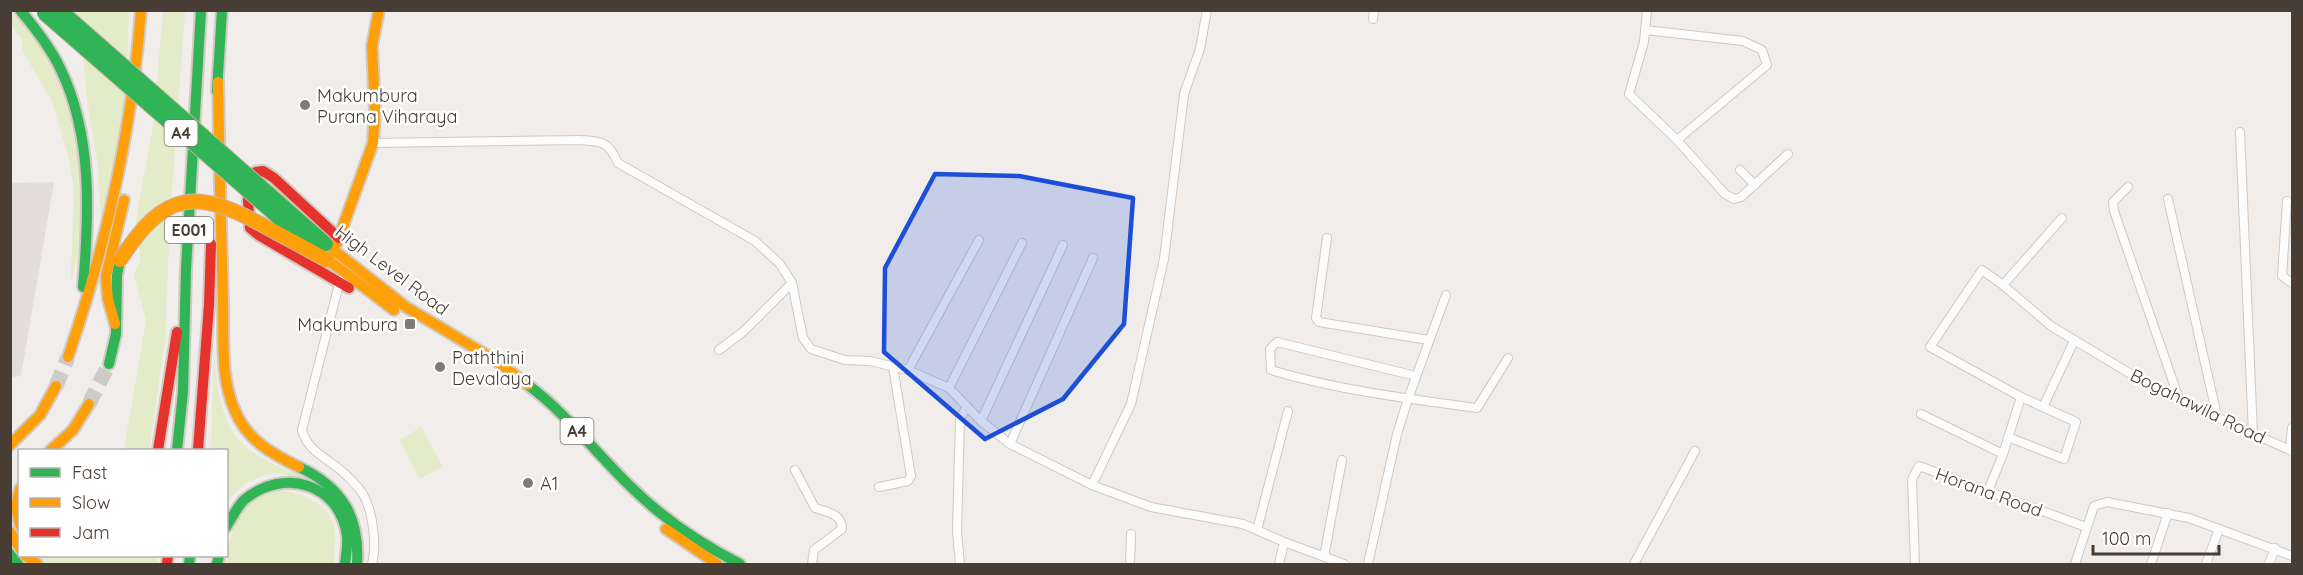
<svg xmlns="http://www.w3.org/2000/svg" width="2303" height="575" viewBox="0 0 2303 575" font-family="Quicksand,sans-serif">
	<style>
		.industrial { fill: #e3dedb }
		.green { fill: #e3ebc9 }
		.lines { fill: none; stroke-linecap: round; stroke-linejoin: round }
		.highway-tunnel { stroke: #cecac6; stroke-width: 15; stroke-dasharray: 15 8; stroke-linecap: butt }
		.street-casing { stroke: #cdc9c5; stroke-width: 10 }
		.fast-casing { stroke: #d1cac2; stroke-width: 14 }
		.slow-casing { stroke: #d1cac2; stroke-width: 14 }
		.jam-casing { stroke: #d1cac2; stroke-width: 14 }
		.street { stroke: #fdfcfc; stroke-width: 8 }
		.fast { stroke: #30b455; stroke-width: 10 }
		.slow { stroke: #ff9f0a; stroke-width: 10 }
		.jam { stroke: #e5322d; stroke-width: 10 }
		.fast-bridge-casing { stroke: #c9b5a4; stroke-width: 16; stroke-linecap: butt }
		.slow-bridge-casing { stroke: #c9b5a4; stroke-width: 16; stroke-linecap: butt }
		.fast-bridge { stroke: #30b455; stroke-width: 14 }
		.slow-bridge { stroke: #ff9f0a; stroke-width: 14 }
		.marked { fill: #1d4ed8; fill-opacity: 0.2; stroke: #1d4ed8; stroke-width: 4.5; stroke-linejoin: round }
		.poi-dot { fill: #827b74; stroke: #fff; stroke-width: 2 }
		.labels { text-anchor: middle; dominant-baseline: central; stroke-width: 5; stroke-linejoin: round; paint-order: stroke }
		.shield { fill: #fff; stroke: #7e7772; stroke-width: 1.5 }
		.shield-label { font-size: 16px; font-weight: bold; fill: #473d35 }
		.poi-label { font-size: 18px; fill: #473d35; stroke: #fff; text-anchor: start }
		.street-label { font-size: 18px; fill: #473d35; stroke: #fff }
	</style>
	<rect width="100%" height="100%" fill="#f0edea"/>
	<!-- industrial -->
	<path class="industrial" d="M 54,182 L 21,376 L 11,377 L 11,183 Z"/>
	<!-- green -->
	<g class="green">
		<path d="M 10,11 C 75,64 97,205 71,281 L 74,188 L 68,155 L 52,101 L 23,52 L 22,40 L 11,25 Z"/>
		<path d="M 63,11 L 129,11 L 125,123 L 102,244 L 98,165 L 87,100 L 83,56 Z"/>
		<path d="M 163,11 L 185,11 L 170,217 L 165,341 L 149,450 L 124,450 L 146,320 L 134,274 L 140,262 L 140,251 L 135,225 L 153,127 Z"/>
		<path d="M 214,324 C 215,363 214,424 249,450 C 265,462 284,469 303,476 L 300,478 C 293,477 284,473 277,473 C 257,475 234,487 227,505 L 226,450 L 211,450 Z"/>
		<path d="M 421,427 L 443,467 L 419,479 L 400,440 Z"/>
		<path d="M 280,490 C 327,499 341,516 333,564 L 225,564 C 230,539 235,505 261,493 C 266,491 274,491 280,490 Z"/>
		<path d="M 20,556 L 157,556 L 157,564 L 25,564 Z"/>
	</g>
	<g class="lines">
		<!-- highway-tunnel -->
		<g class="highway-tunnel">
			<path d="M 56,386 L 68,357"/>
			<path d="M 89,404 L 109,364"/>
		</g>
		<!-- street casing -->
		<g class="street-casing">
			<g id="street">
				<path d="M 1647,10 L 1644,42 L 1629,94 L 1677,140 L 1725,194 L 1734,199 L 1741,197 L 1788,154"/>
				<path d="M 1373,19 L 1374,10"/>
				<path d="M 1645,30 L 1743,41 L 1762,50 L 1767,65 L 1677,140"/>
				<path d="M 2240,132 L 2253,433"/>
				<path d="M 373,143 L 580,140 C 603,142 608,141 618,163 L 755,241 L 780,264 L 792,283 L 803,338 L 811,349 L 845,360 L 870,361 L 908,370 L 949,388 L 981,421 L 1010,444 L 1092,485 L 1151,507 L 1243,524 L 1284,542 L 1279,564"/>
				<path d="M 1740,170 L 1755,185"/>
				<path d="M 2128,187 L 2113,202 L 2114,211 L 2179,399"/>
				<path d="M 2168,199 L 2217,416"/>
				<path d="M 2287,201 L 2282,276 L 2292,283"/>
				<path d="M 2062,218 L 2003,285 L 2051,326 L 2164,394 L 2292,451"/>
				<path d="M 1327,238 L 1316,318 L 1319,322 L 1429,340"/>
				<path d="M 340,280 L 302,430 C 308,453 330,459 346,475 C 352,481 361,489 364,496 C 373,513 377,546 372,564"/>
				<path d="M 719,350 L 744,331 L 792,283"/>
				<path d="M 908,370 L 979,240"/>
				<path d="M 1416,376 L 1277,342 L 1270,349 L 1271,370 C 1338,390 1408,399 1477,408 L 1508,358"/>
				<path d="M 949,388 L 1022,243"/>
				<path d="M 2043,407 L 2074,341"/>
				<path d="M 1921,414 L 2003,454"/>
				<path d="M 981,421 L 1063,245"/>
				<path d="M 2008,437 L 2064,459 L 2076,422 L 2021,397"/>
				<path d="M 1010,444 L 1093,258"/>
				<path d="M 2290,449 L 2292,428"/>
				<path d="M 795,470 L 815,508 C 828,512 842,514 842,529 L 814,550 L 812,564"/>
				<path d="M 1092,485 L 1131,404 L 1164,259 L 1184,94 L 1200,49 L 1207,10"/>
				<path d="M 879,487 L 908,481 L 911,476 L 893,367"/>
				<path d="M 1988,491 L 2003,454 L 2021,397 L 1930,347 L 1982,270 L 2003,285"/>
				<path d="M 1257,530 L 1288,411"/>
				<path d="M 1284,542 L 1344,564"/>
				<path d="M 1324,557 L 1342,460"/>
				<path d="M 960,564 L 957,532 L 960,418 L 967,407"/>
				<path d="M 1130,564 L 1131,534"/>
				<path d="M 1368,564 L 1397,434 L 1408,399 L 1446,295"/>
				<path d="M 1634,564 L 1695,451"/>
				<path d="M 1915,564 L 1912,479 L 1919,466 L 2086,527"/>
				<path d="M 2075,564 L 2094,506 L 2107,502 L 2189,518 L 2292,556"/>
				<path d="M 2151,564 L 2168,513"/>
				<path d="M 2206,564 L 2219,529"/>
				<path d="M 2269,564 L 2275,548"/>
			</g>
		</g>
		<!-- fast casing -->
		<g class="fast-casing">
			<g id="fast">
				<path d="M 20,10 C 36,29 51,48 61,70 C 93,137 89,216 83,287"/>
				<path d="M 217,91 L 222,10"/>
				<path d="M 109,364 L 116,334 L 117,275 L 120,260"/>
				<path d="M 528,385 C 566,413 595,452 629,485 C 661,517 699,543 740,564"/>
				<path d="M 177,450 L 183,392 L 186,269 L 201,10"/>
				<path d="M 299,467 C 342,487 360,517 357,564"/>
				<path d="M 226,527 C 232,518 237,507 244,500 C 283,467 340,483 347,536 C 348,545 346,555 345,564"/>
				<path d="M 10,554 L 18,564"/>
				<path d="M 189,564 L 190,556"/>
				<path d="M 217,564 L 219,556"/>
			</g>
		</g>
		<!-- slow casing -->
		<g class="slow-casing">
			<g id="slow">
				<path d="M 218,82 C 219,155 221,229 223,302 C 224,338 220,378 235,411 C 247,440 272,454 299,467"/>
				<path d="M 337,243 L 373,143 L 375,111 L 372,46 L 379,10"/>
				<path d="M 326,244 L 406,307 L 495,360 L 528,385"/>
				<path d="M 318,252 L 394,310"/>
				<path d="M 115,324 L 108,299 L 106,276 L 124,200"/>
				<path d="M 68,357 C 107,243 132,130 141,10"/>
				<path d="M 10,445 L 40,415 L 56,386"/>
				<path d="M 51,450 L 73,430 L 89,404"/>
				<path d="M 20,489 L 16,507 L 20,525"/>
				<path d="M 666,529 L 717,564"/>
				<path d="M 10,532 L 20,548"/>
				<path d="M 26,556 L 37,564"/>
			</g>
		</g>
		<!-- jam casing -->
		<g class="jam-casing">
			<g id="jam">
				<path d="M 339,238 L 274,178 L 263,171 L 256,172 L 248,200 L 250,228 L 260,236 L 349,288"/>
				<path d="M 158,450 L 177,332"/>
				<path d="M 198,450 L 209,305 L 211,244"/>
				<path d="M 167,564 L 168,556"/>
			</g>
		</g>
		<!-- street -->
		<use href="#street" class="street"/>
		<!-- fast -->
		<use href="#fast" class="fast"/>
		<!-- slow -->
		<use href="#slow" class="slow"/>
		<!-- jam -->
		<use href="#jam" class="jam"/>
		<!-- fast-bridge casing -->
		<g class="fast-bridge-casing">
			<g id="fast-bridge">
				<path d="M 60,10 L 326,244"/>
				<path d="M 44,13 L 318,252"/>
			</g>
		</g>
		<!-- slow-bridge casing -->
		<g class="slow-bridge-casing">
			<path id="slow-bridge" d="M 120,260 C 165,190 196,188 266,227 C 286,238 307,249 327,260"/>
		</g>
		<!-- fast-bridge -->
		<use href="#fast-bridge" class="fast-bridge"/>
		<!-- slow-bridge -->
		<use href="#slow-bridge" class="slow-bridge"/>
	</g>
	<!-- marked area -->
	<path class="marked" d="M 935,174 L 1019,176 L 1133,198 L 1124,324 L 1063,399 L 985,439 L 884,352 L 885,268 Z"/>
	<!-- markers -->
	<g class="poi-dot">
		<circle cx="305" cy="105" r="6"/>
		<rect x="404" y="318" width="12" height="12" rx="3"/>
		<circle cx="440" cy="367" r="6"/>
		<circle cx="528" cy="483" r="6"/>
	</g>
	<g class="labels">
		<!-- shield labels -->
		<g class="shield">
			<rect x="164.5" y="120" width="33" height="26" rx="4.5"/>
			<rect x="165" y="217" width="48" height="26" rx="4.5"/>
			<rect x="560.5" y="418" width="33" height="26" rx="4.5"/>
		</g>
		<g class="shield-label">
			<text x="181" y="133">A4</text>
			<text x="189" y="230">E001</text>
			<text x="577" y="431">A4</text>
		</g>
		<!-- poi labels -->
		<g class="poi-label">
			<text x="317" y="95">Makumbura<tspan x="317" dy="21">Purana Viharaya</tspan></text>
			<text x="398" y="324" text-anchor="end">Makumbura</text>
			<text x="452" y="357">Paththini<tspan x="452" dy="21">Devalaya</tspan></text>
			<text x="540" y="483">A1</text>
		</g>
		<!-- street labels -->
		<g class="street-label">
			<text transform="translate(392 270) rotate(37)">High Level Road</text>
			<text transform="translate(2198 406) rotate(26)">Bogahawila Road</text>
			<text transform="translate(1989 492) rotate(20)">Horana Road</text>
		</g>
	</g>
	<!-- border -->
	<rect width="2303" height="575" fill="none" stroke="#473d35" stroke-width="24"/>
	<!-- legend -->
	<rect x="18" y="449" width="210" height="108" fill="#ffffff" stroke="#b5b1ae" stroke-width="1.5"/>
	<rect x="30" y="468" width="30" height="9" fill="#30b455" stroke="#b5b1ae" stroke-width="1.5"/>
	<text x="72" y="479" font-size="18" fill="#473d35">Fast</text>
	<rect x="30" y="498" width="30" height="9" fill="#ff9f0a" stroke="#b5b1ae" stroke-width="1.5"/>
	<text x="72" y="509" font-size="18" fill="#473d35">Slow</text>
	<rect x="30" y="528" width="30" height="9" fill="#e5322d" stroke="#b5b1ae" stroke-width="1.5"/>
	<text x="72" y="539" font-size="18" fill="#473d35">Jam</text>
	<!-- scale -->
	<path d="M2093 545v9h126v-9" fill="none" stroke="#473d35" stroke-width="3"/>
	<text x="2102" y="545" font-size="18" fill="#473d35" stroke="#ffffff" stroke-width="4.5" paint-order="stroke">100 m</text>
</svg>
